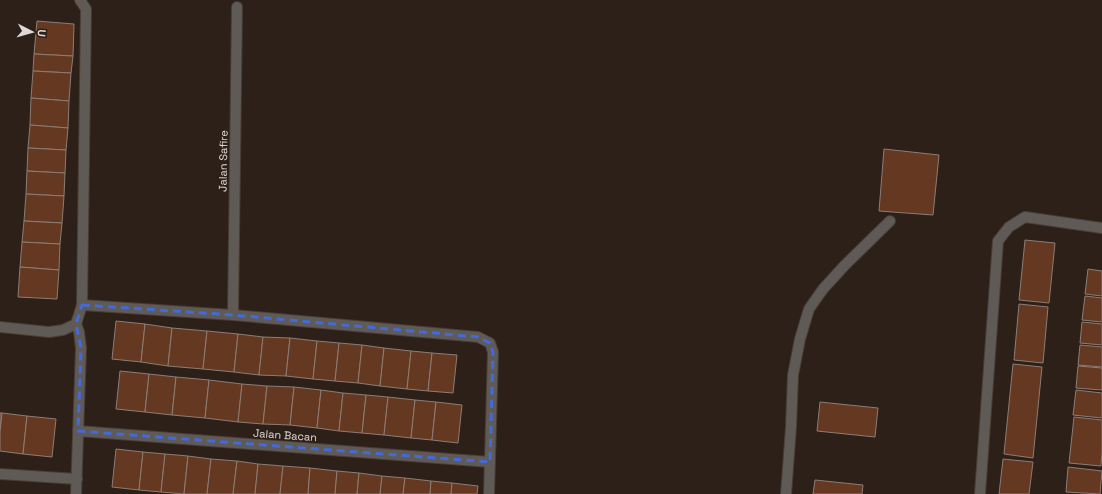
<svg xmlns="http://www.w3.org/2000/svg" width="1102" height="494" viewBox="0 0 1102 494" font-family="'Space Grotesk',sans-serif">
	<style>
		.building { fill: #653921; stroke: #8c7d75 }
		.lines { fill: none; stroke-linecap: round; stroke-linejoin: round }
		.minor-casing { stroke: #493d37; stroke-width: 12 }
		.minor { stroke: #605a56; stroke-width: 10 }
		.marked { fill: none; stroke: #446ad7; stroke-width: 3; stroke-dasharray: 8 5; stroke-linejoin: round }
		.labels { text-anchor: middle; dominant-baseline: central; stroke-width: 3; stroke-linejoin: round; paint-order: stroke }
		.street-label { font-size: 11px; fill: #e0d8d4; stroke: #2c2019 }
	</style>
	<rect width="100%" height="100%" fill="#2c2019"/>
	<!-- building -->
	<g class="building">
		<path d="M 37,21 L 74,24 L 73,56 L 34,54 Z"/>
		<path d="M 34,54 L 73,56 L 71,73 L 33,71 Z"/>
		<path d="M 33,71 L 71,73 L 69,101 L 31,98 Z"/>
		<path d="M 31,98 L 69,101 L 68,128 L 30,125 Z"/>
		<path d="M 30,125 L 68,128 L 66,150 L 28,148 Z"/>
		<path d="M 28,148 L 66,150 L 65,173 L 27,171 Z"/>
		<path d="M 884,149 L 939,155 L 933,215 L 879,211 Z"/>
		<path d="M 27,171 L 65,173 L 64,196 L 26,194 Z"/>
		<path d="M 26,194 L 64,196 L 62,223 L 24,221 Z"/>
		<path d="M 24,221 L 62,223 L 60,244 L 22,242 Z"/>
		<path d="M 1025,240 L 1055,243 L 1049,303 L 1019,300 Z"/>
		<path d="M 22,242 L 60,244 L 59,270 L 20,267 Z"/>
		<path d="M 20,267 L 59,270 L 57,299 L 18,297 Z"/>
		<path d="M 1088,269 L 1102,271 L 1102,296 L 1085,294 Z"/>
		<path d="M 1085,296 L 1102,298 L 1102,322 L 1082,320 Z"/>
		<path d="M 1019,304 L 1048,307 L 1043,363 L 1014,360 Z"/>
		<path d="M 116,321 L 145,324 L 141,362 L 112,359 Z"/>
		<path d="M 1082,322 L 1102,324 L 1102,345 L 1080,343 Z"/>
		<path d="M 145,324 L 172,328 L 168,366 L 141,362 Z"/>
		<path d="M 172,328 L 207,331 L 203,369 L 168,366 Z"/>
		<path d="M 207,331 L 238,334 L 234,372 L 203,369 Z"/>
		<path d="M 238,334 L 263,337 L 259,375 L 234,372 Z"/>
		<path d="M 263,337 L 290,338 L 286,376 L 259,375 Z"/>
		<path d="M 290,338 L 317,341 L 313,379 L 286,376 Z"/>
		<path d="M 317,341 L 339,343 L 335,381 L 313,379 Z"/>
		<path d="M 339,343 L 362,345 L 358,383 L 335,381 Z"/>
		<path d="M 362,345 L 384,348 L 380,386 L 358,383 Z"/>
		<path d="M 1080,345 L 1102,347 L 1102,367 L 1078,365 Z"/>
		<path d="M 384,348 L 411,351 L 407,389 L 380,386 Z"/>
		<path d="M 411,351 L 432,353 L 428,391 L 407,389 Z"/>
		<path d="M 432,353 L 457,355 L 453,393 L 428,391 Z"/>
		<path d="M 1013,364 L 1042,367 L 1033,458 L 1004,454 Z"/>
		<path d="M 1078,366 L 1102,368 L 1102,390 L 1076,388 Z"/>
		<path d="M 120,371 L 149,374 L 145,412 L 116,409 Z"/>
		<path d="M 149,374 L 176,377 L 172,415 L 145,412 Z"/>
		<path d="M 176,377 L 209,380 L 205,418 L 172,415 Z"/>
		<path d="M 209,380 L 242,384 L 238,422 L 205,418 Z"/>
		<path d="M 242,384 L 267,386 L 263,424 L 238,422 Z"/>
		<path d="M 267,386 L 294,387 L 290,425 L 263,424 Z"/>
		<path d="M 294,387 L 321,390 L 317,428 L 290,425 Z"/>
		<path d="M 321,390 L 343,393 L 339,431 L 317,428 Z"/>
		<path d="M 1076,390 L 1102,393 L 1102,418 L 1073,415 Z"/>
		<path d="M 343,393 L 366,395 L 362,433 L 339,431 Z"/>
		<path d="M 366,395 L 388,397 L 384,435 L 362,433 Z"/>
		<path d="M 388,397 L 415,400 L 411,438 L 384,435 Z"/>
		<path d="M 415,400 L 436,402 L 432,440 L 411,438 Z"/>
		<path d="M 436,402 L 462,405 L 458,443 L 432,440 Z"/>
		<path d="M 820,402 L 878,408 L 875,437 L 817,431 Z"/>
		<path d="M 0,413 L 2,413 L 0,432 Z"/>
		<path d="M 2,413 L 27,416 L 23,454 L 0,451 L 0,432 Z"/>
		<path d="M 27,416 L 56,419 L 52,457 L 23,454 Z"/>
		<path d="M 1074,417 L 1102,420 L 1102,452 L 1101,466 L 1069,463 Z"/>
		<path d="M 116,449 L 143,452 L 139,490 L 112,487 Z"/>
		<path d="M 143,452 L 165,454 L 161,492 L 139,490 Z"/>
		<path d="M 165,454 L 188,456 L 184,494 L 161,492 Z"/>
		<path d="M 188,456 L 211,459 L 207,494 L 184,494 Z"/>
		<path d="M 211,459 L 237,461 L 233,494 L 207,494 Z"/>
		<path d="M 1003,459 L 1033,462 L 1029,494 L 999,494 Z"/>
		<path d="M 237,461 L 258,464 L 255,494 L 233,494 Z"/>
		<path d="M 258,464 L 283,466 L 280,494 L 255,494 Z"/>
		<path d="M 283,466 L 310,468 L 308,494 L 280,494 Z"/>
		<path d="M 1068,467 L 1102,471 L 1100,494 L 1066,492 Z"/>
		<path d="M 310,468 L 337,471 L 335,494 L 308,494 Z"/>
		<path d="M 337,471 L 359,473 L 357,494 L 335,494 Z"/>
		<path d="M 359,473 L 382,476 L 380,494 L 357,494 Z"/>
		<path d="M 382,476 L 405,478 L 403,494 L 380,494 Z"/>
		<path d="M 405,478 L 431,481 L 430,494 L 403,494 Z"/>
		<path d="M 815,480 L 863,485 L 862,494 L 813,494 Z"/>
		<path d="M 431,481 L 452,483 L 451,494 L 430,494 Z"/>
		<path d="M 452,483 L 478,486 L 477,494 L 451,494 Z"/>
	</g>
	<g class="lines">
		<!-- minor casing -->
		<g class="minor-casing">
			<g id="minor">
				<path d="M 82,305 L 233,315 L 478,337 L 490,343 L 493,352 L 489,494"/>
				<path d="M 233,315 L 237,7"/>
				<path d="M 76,324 L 79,332 L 81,348 L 76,494"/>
				<path d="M 0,327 L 49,332 L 63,330 L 76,324 L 82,305 L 86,9 L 80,0"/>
				<path d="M 78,431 L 490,462"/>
				<path d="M 0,474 L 77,479"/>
				<path d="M 786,494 L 791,427 L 793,375 L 800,339 L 809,309 L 823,289 L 845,265 L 890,221"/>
				<path d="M 980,494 L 998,241 L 1009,227 L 1025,217 L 1102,228"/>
			</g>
		</g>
		<!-- minor -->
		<use href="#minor" class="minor"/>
	</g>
	<!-- marked area -->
	<path class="marked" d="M 82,305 L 233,315 L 478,337 L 490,343 L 493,352 L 490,462 L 78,431 L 81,348 L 76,324 Z"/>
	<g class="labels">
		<!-- street labels -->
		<g class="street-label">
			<text transform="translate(223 161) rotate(-89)">Jalan Safire</text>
			<text transform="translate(285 435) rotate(4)">Jalan Bacan</text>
		</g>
	</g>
	<!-- north arrow -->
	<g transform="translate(32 32) rotate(96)" stroke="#2c2019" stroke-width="3" paint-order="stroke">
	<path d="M0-3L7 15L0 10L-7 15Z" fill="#e0d8d4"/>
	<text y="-6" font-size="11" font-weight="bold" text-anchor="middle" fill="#e0d8d4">U</text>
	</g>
</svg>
